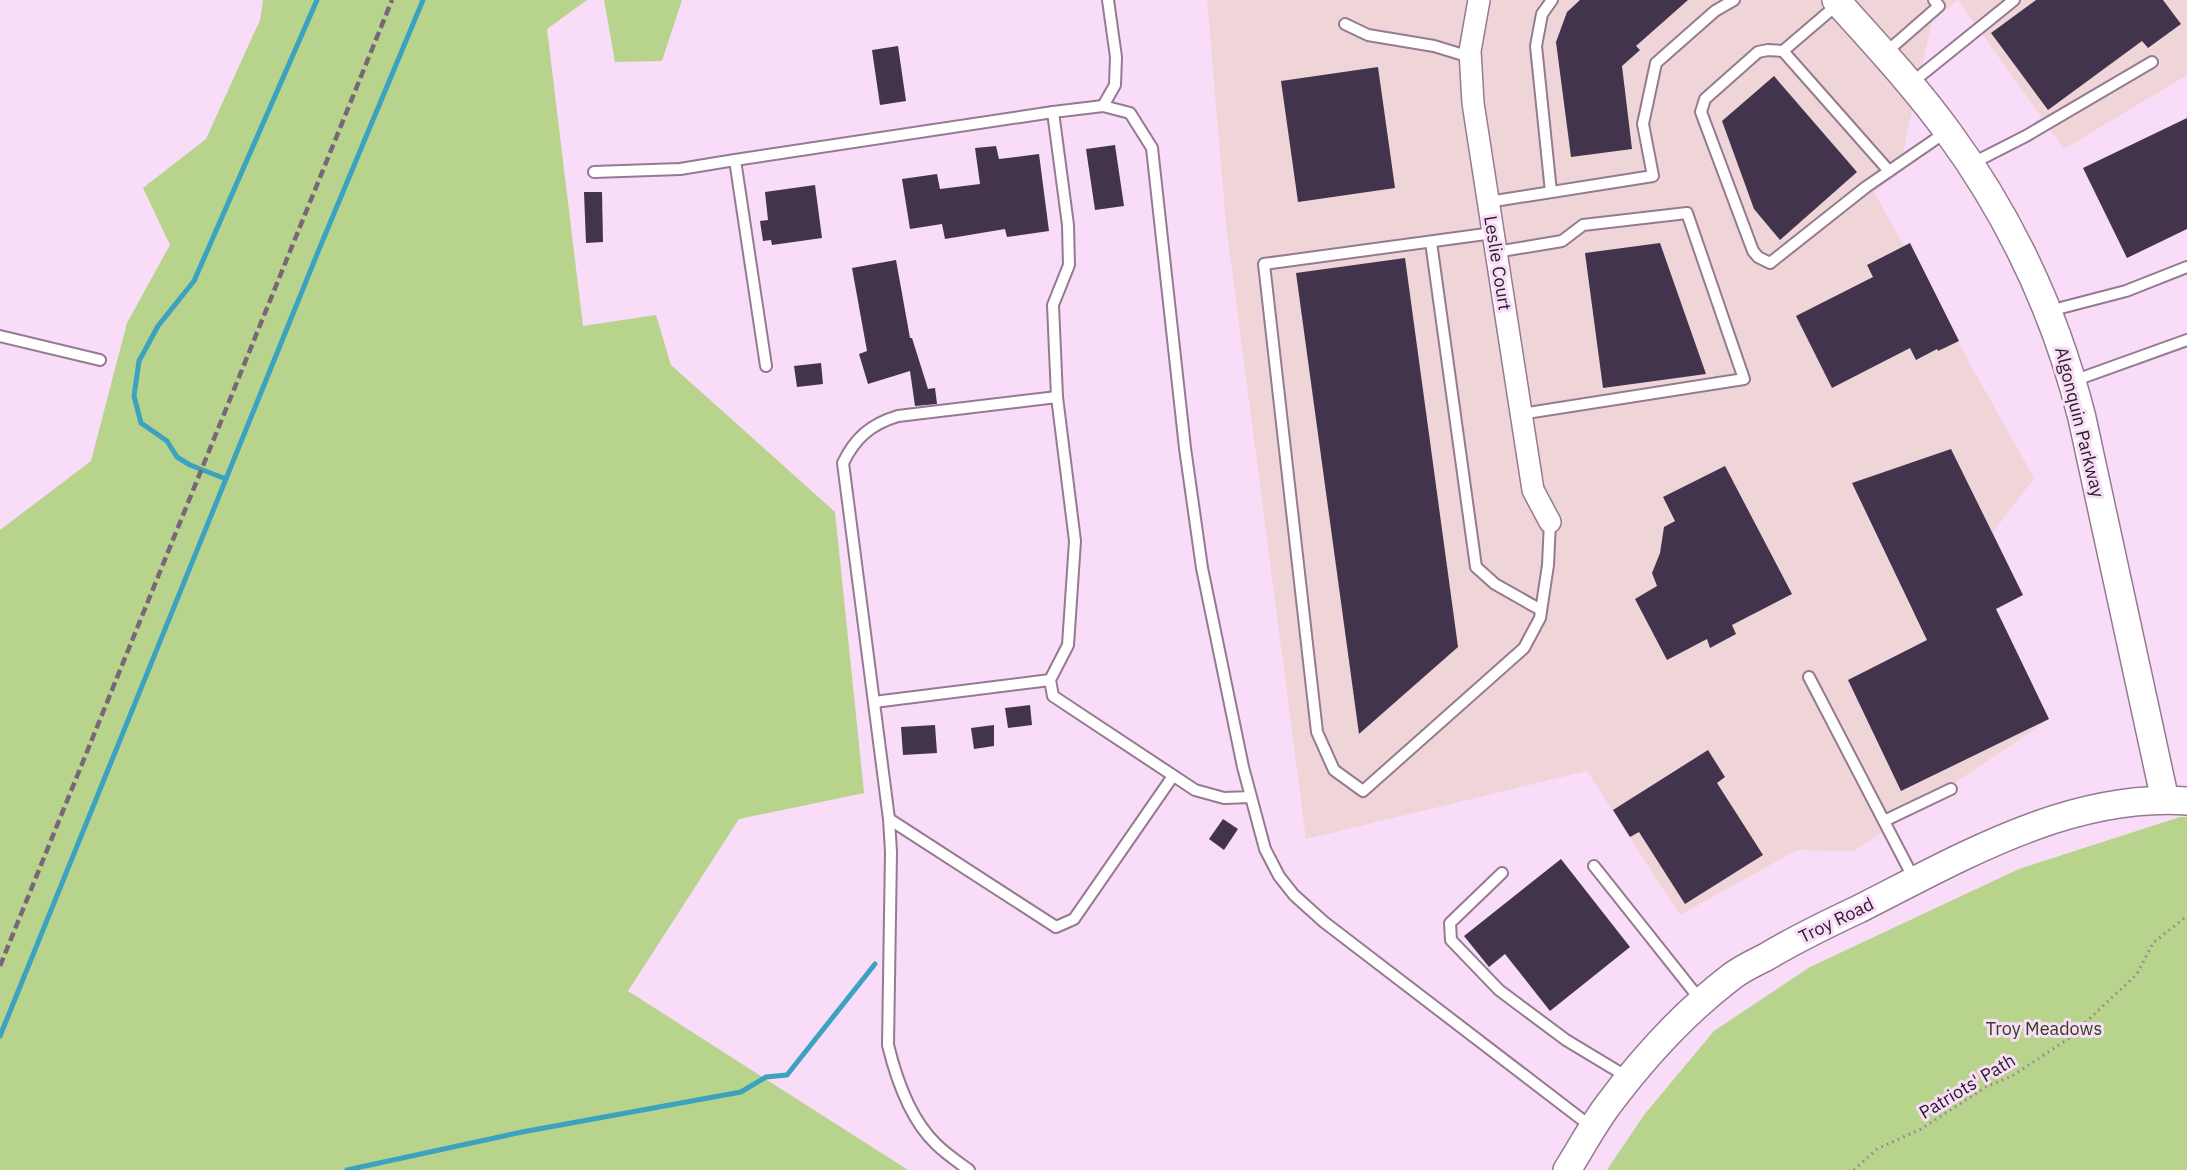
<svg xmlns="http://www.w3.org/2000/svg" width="2187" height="1170" viewBox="0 0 2187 1170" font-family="'IBM Plex Sans',sans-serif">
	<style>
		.industrial { fill: #f0d5d8 }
		.green { fill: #b8d38c }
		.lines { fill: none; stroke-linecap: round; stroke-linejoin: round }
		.stream { stroke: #3ba3c0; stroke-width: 5 }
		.building { fill: #43344d }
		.service-casing { stroke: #957a92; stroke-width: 14 }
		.minor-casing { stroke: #957a92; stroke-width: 24 }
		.tertiary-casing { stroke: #957a92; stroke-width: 30 }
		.path { stroke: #958093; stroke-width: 3; stroke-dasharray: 1.5 4.5; stroke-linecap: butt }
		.service { stroke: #fff; stroke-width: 10 }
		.minor { stroke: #fff; stroke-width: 21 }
		.tertiary { stroke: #fff; stroke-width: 27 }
		.rail { stroke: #796778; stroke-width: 4.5; stroke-dasharray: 9 4.5; stroke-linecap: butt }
		.labels { text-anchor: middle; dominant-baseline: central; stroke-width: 6; stroke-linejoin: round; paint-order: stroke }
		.street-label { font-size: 18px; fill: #281d27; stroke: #f9dcf7 }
		.park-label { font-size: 18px; fill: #324019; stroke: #f9dcf7 }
	</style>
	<rect width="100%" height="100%" fill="#f9dcf7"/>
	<!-- industrial -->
	<path class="industrial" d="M 1207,0 L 2187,0 L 2187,75 L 2064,149 L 1958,0 L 1932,21 L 1898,174 L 1874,192 L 2034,478 L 1993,532 L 2020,592 L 1994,606 L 2048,720 L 1854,851 L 1797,850 L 1680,915 L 1587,771 L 1306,839 L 1226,224 Z"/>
	<!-- green -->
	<g class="green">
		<path d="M 263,0 L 587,0 L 547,29 L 583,326 L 656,315 L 671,365 L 835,512 L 864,793 L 739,819 L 628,991 L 908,1170 L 0,1170 L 0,530 L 91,461 L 127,323 L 170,245 L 143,188 L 206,139 L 260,20 Z"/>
		<path d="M 604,0 L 682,0 L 662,61 L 615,62 Z"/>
		<path d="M 2180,817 L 2187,817 L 2187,1170 L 1607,1170 L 1644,1115 L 1714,1031 L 1810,967 L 2019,869 Z"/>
	</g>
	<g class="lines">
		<!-- stream -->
		<g class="stream">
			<path d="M 226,479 L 190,465 L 177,457 L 167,441 L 141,423 L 134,396 L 139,361 L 158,326 L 194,281 L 317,0"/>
			<path d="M 0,1036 L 320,247 L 423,0"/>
			<path d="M 347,1170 L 522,1132 L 741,1092 L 766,1077 L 787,1075 L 875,964"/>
		</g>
	</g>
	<!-- building -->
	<g class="building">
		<path d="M 1580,0 L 1688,0 L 1636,46 L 1640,50 L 1622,66 L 1632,149 L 1571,157 L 1556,42 L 1567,12 Z"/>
		<path d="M 2036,0 L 2163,0 L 2181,24 L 2148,48 L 2142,41 L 2048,110 L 1991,33 Z"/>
		<path d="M 898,46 L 906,101 L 880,105 L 872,50 Z"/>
		<path d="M 1378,67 L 1395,188 L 1298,202 L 1281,81 Z"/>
		<path d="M 1774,76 L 1857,172 L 1780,240 L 1754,209 L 1722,121 Z"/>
		<path d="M 2187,118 L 2187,229 L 2127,258 L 2083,168 Z"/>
		<path d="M 1115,145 L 1124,206 L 1095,210 L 1086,149 Z"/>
		<path d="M 996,146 L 999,159 L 1039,154 L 1049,231 L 1007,237 L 1005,229 L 945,239 L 942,224 L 910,229 L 902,179 L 937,174 L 940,189 L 980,184 L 975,148 Z"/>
		<path d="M 815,185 L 822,238 L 772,245 L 771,240 L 763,241 L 760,221 L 768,220 L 765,192 Z"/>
		<path d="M 584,192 L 602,192 L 603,242 L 586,243 Z"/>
		<path d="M 1660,243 L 1706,374 L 1603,388 L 1585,253 Z"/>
		<path d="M 1910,243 L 1959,341 L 1938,351 L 1937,349 L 1916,360 L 1910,348 L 1832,388 L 1796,316 L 1873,277 L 1867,265 Z"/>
		<path d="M 1405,258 L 1458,647 L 1359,734 L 1296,273 Z"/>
		<path d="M 896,260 L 910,338 L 912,338 L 928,389 L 935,388 L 937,404 L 915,406 L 910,371 L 868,384 L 859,354 L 867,351 L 852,268 Z"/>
		<path d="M 821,363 L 823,384 L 797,387 L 794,366 Z"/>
		<path d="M 1951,449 L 2023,595 L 1996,609 L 2049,719 L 1901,791 L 1848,680 L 1927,640 L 1852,483 Z"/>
		<path d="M 1725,466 L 1792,594 L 1732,625 L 1736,634 L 1710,648 L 1707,639 L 1667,660 L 1635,599 L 1657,586 L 1652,573 L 1660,553 L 1664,527 L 1675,521 L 1663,497 Z"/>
		<path d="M 1030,705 L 1032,725 L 1008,728 L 1005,708 Z"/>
		<path d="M 935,725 L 937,753 L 903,755 L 901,727 Z"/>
		<path d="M 994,725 L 994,746 L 974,749 L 971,728 Z"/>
		<path d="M 1708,750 L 1725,777 L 1717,783 L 1763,855 L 1685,904 L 1639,832 L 1630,837 L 1613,810 Z"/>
		<path d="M 1223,819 L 1238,829 L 1224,850 L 1209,839 Z"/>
		<path d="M 1561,859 L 1630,947 L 1550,1011 L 1505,954 L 1489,967 L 1464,936 Z"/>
	</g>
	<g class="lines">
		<!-- service casing -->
		<g class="service-casing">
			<g id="service">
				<path d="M 1838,4 L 1783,51 L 1768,50 L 1758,52 L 1705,99 L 1701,112 L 1753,251 L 1758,257 L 1770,263 L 1866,187 L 1946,132"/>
				<path d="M 1345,24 L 1368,35 L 1434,46 L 1470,57"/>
				<path d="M 1783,51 L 1889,171"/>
				<path d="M 1884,54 L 1939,6 L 1934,0"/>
				<path d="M 1910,84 L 2014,0"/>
				<path d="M 1103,106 L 1115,85 L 1116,57 L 1108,0"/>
				<path d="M 1971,164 L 2026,136 L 2152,62"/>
				<path d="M 594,172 L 680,169 L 735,160"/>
				<path d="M 1551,192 L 1536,46 L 1542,14 L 1552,0"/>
				<path d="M 1488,202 L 1653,176 L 1643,124 L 1656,63 L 1715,11 L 1734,0"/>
				<path d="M 1493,233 L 1264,264 L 1317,732 L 1334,770 L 1363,791 L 1524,648 L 1540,618 L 1548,565 L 1550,522"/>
				<path d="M 1431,242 L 1476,567 L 1495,584 L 1541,610"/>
				<path d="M 1496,252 L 1562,241 L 1583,225 L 1687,213 L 1744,379 L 1521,414"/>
				<path d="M 2049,311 L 2126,291 L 2187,267"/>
				<path d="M 0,336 L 100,360"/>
				<path d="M 766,366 L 735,160 L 1053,112"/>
				<path d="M 2073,381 L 2187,340"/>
				<path d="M 1809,677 L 1914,879"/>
				<path d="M 874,702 L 1050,680"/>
				<path d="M 1251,797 L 1224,798 L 1195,790 L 1053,696 L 1050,680 L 1068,645 L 1075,541 L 1057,397 L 1053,305 L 1069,265 L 1068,225 L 1053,112 L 1103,106 L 1130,113 L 1152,148 L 1185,448 L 1202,568 L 1243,767 L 1265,849 L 1279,876 L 1294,895 L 1324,922 L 1593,1128"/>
				<path d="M 889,819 L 1056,927 L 1074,919 L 1173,776"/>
				<path d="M 1884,821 L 1951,789"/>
				<path d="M 1594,866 L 1702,1002"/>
				<path d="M 1502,873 L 1450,923 L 1451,940 L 1499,990 L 1566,1040 L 1629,1078"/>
				<path d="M 969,1170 C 958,1162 946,1154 936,1144 C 911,1120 896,1078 888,1045 L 891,852 L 889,819 L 843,463 C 855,438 871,424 898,416 L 1057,397"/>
			</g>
		</g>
		<!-- minor casing -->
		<g class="minor-casing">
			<path id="minor" d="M 1479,0 L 1470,51 L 1473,103 L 1533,490 L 1550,522"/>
		</g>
		<!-- tertiary casing -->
		<g class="tertiary-casing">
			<g id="tertiary">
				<path d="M 1836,0 C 1874,43 1914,85 1948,132 C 2011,218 2056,314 2082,418 L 2165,800"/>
				<path d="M 1567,1170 C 1581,1148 1593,1125 1608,1105 C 1643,1058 1684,1013 1731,977 C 1741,969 1754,963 1766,957 C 1796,939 1827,924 1859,909 C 1960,858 2069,793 2187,801"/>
			</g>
		</g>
		<!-- path -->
		<path class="path" d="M 1854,1170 L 1877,1149 L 1921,1129 L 1986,1087 L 2012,1076 L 2068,1039 L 2137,974 L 2153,943 L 2187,916"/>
		<!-- service -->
		<use href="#service" class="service"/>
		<!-- minor -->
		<use href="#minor" class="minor"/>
		<!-- tertiary -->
		<use href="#tertiary" class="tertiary"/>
		<!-- rail -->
		<path class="rail" d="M 0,966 L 392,0"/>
	</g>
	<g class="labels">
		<!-- street labels -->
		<g class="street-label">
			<text transform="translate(1498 263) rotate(81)">Leslie Court</text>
			<text transform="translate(2080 422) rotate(76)">Algonquin Parkway</text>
			<text transform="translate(1836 920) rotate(-26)">Troy Road</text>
			<text transform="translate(1967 1086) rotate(-31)">Patriots' Path</text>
		</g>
		<!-- park labels -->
		<g class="park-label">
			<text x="2044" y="1028">Troy Meadows</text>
		</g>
	</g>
</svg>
